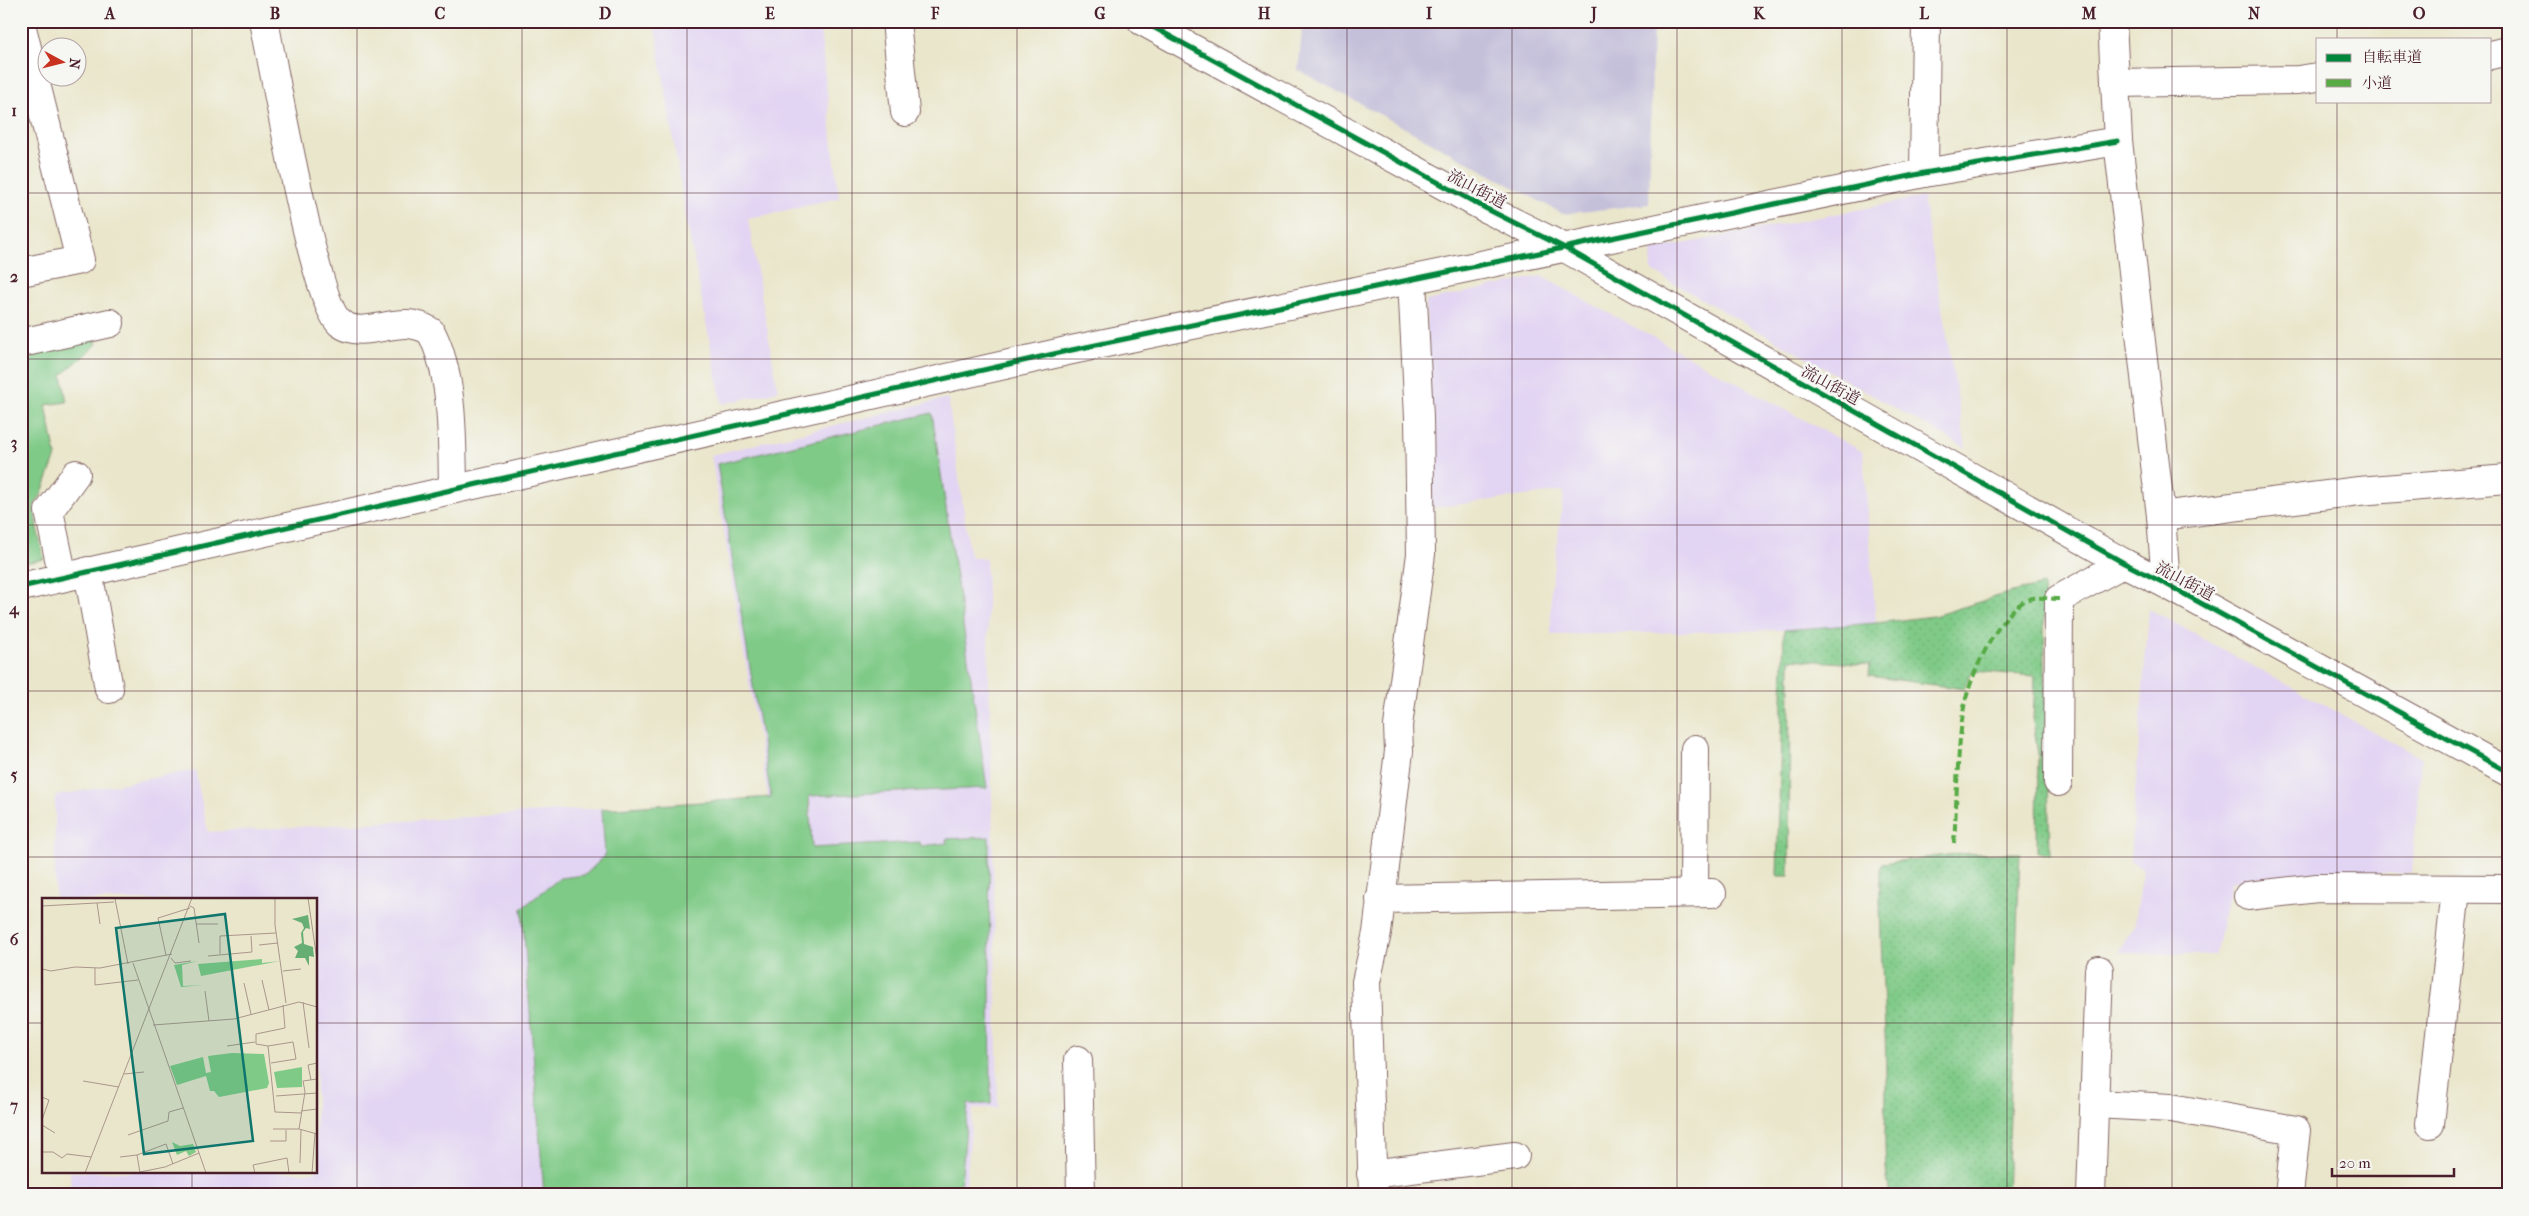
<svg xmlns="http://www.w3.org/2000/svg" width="2529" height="1216" viewBox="0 0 2529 1216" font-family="'IM FELL French Canon','Noto Serif JP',serif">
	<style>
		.built { fill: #e2d4f3 }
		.industrial { fill: #c5c0da }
		.grass { fill: url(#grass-dots); stroke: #647459 }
		.garden { fill: #7fca87; stroke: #647459 }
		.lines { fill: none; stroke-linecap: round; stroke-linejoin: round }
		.minor-casing { stroke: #826563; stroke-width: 30 }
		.minor { stroke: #fff; stroke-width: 28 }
		.quiet { stroke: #57aa44; stroke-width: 4; stroke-dasharray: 8 4; stroke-linecap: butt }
		.cycleway-casing { stroke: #f6f6f2; stroke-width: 8 }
		.cycleway { stroke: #00873e; stroke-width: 5 }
		.grid { fill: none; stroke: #4a1f2b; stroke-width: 1; stroke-opacity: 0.55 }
		.labels { text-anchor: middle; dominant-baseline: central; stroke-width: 5; stroke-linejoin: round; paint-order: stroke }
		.street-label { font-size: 16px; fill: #4a1f2b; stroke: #f6f6f2 }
		.inset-road { fill: none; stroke: #aa968b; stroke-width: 1 }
		.view { fill: #0f766e; fill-opacity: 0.15; stroke: #0f766e; stroke-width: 2.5 }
		.inset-edge { fill: none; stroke: #4a1f2b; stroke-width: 2.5 }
		.neatline { fill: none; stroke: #4a1f2b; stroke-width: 2 }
		.grid-label { font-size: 16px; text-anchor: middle; font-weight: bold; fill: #4a1f2b }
	</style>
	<defs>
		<pattern id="grass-dots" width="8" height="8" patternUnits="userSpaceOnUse" patternTransform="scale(1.25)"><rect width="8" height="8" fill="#7fca87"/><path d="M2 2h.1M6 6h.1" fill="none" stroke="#6fad75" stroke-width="1.8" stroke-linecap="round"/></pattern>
	</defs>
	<rect width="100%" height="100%" fill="#f6f6f2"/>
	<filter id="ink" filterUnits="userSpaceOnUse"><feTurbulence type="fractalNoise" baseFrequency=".02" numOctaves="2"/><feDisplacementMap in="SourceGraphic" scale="10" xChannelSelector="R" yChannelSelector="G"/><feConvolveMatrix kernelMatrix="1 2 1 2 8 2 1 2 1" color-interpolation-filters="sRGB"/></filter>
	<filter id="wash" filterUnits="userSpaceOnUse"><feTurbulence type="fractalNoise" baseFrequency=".0096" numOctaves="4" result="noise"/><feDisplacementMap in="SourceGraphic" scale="20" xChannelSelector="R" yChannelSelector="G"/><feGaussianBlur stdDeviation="1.12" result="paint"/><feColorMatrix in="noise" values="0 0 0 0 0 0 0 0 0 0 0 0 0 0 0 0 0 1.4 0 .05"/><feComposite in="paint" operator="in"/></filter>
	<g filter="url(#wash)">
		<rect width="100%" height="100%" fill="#eae6cb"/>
		<!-- built -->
		<g class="built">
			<path d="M 654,21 L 819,21 L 839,198 L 748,219 L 778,391 L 722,404 L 687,224 Z"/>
			<path d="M 1923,197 L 1966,448 L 1652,271 L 1651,250 Z"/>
			<path d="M 1541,276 L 1863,452 L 1876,623 L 1784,630 L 1551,635 L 1551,588 L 1564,491 L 1429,508 L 1426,301 Z"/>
			<path d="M 948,398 L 970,557 L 986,559 L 992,794 L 998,1108 L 973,1108 L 965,1195 L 71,1195 L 70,1172 L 316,1172 L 316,900 L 55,900 L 55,796 L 195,770 L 208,832 L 407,821 L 768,797 L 711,455 Z"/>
			<path d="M 2149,609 L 2421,758 L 2412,873 L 2317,873 L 2231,882 L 2215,955 L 2118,953 L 2135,923 L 2143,870 L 2130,861 Z"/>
		</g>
		<!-- industrial -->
		<path class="industrial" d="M 1303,21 L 1653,21 L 1649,204 L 1563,214 L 1298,70 Z"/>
		<!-- grass -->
		<g class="grass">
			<path d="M 2043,585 L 2050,855 L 2037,852 L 2038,754 L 2033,721 L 2035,676 L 1973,671 L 1964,689 L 1869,676 L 1870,665 L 1790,659 L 1789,876 L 1777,876 L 1784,630 L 1876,623 L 1934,616 L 2008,593 Z"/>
			<path d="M 2020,853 L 2007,1195 L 1890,1195 C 1881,1154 1887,1111 1886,1069 C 1885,1002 1879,936 1880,870 L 1882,863 L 1957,854 Z"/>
		</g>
		<!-- garden -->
		<g class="garden">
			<path d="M 92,332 L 97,344 L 62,375 L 67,402 L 46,405 L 56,456 L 41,495 L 34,506 L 37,528 L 44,559 L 21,564 L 21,348 Z"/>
			<path d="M 932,413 L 987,788 L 809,796 L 812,848 L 920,842 L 921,846 L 947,843 L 946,839 L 989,837 L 991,1104 L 968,1104 L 960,1195 L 544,1195 L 522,908 L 560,878 L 585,875 L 605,856 L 602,809 L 771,797 L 717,464 Z"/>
		</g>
	</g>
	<g filter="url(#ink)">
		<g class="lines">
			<!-- minor casing -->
			<g class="minor-casing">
				<g id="minor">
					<path d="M 264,21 C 274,68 314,302 340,323 C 366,343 400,310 431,332 C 454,376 452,441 453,489"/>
					<path d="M 896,21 L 905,112"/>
					<path d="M 1142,21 L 1487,209 L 1565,248 L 2124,563 L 2166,584 L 2508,772"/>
					<path d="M 2112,21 L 2118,141 L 2161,516 L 2166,584"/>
					<path d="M 21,24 L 80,260 L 21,272"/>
					<path d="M 2490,55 L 2508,51"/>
					<path d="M 2115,83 L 2298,80 L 2318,77"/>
					<path d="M 1924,173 L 1926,21"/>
					<path d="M 21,343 L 110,323"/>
					<path d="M 2161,516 L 2359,491 L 2508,479"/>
					<path d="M 88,571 L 109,689"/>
					<path d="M 63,577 L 49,511 L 76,474"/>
					<path d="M 21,587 L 1067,351 L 1924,173 L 2118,141"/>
					<path d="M 2058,782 L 2059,599 L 2124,563"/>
					<path d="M 1694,893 L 1695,749"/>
					<path d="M 2248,896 L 2317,888 L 2508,889"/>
					<path d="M 1380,899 L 1712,893"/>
					<path d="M 1078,1060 L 1081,1195"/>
					<path d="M 2095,1104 L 2171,1108 L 2296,1130 L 2289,1195"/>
					<path d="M 2430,1124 L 2456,890"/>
					<path d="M 1371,1174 L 1515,1156"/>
					<path d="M 1373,1195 L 1366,982 L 1377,933 L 1399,751 L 1398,726 L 1421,554 L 1419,417 L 1412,280"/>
					<path d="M 2091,1195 L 2099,970"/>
				</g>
			</g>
			<!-- minor -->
			<use href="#minor" class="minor"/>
			<!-- quiet -->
			<path class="quiet" d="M 1954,843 C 1957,799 1957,750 1964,707 C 1970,676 1999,611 2029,599 C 2037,596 2051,599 2059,599"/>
			<!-- cycleway casing -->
			<g class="cycleway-casing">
				<g id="cycleway">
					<path d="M 1142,21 L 1487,209 L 1565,248 L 2124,563 L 2166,584 L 2508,772"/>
					<path d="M 21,587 L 1067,351 L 1924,173 L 2118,141"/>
				</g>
			</g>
			<!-- cycleway -->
			<use href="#cycleway" class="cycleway"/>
		</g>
	</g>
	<!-- grid -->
	<path class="grid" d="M 192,21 L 192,900M 357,21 L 357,1195M 522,21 L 522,1195M 687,21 L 687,1195M 852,21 L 852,1195M 1017,21 L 1017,1195M 1182,21 L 1182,1195M 1347,21 L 1347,1195M 1512,21 L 1512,1195M 1677,21 L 1677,1195M 1842,21 L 1842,1195M 2007,21 L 2007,1195M 2172,21 L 2172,1195M 2337,21 L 2337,39M 2337,101 L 2337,1195M 21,193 L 2508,193M 21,359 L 2508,359M 21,525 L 2508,525M 21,691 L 2508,691M 21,857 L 2508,857M 21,1023 L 44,1023M 316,1023 L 2508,1023M 192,1172 L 192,1195"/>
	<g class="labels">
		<!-- street labels -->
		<g class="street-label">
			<text transform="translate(1477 189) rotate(28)">流山街道</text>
			<text transform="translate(1831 385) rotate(29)">流山街道</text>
			<text transform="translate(2185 581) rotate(28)">流山街道</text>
		</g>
	</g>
	<!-- overview -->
	<g transform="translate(42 898)">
		<rect width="275" height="275" fill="#eae6cb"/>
		<path d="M 220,61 L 220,65 L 238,63 L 159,78 L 156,66 ZM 156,63 L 140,67 L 141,88 L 161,87 L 139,89 L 132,67 ZM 260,169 L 260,189 L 235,190 L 232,174 Z" fill="#7fca87"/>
		<path d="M 266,17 L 268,31 L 264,30 L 261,34 L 262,46 L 271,49 L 272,59 L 267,58 L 267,68 L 263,60 L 253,60 L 256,53 L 252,49 L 260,45 L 259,35 L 262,30 L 260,25 L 250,21 Z" fill="#67ae74"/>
		<path d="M 190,155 L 222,156 L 227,185 L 225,190 L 177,199 L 172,193 L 168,193 L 164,178 L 135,187 L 128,168 L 161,159 L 164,175 L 169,174 L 166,158 ZM 130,244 L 138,248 L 151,246 L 154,254 L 147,258 L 144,253 L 135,257 Z" fill="#7fca87"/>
		<path class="inset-road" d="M 233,0 L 233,27 L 244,105M 266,0 L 275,62M 73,1 L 86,66M 55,5 L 58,26M 0,8 L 72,4M 148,8 L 152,10 L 157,45M 154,26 L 176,26M 217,47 L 236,45M 178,56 L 178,38 L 234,35M 124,57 L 116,20 L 148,10M 166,58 L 210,54 L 209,38M 129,60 L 133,65 L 149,63M 91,65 L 164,275M 53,70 L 53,87 L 96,82M 0,71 L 9,73 L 33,69 L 58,70 L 130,56M 241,73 L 259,71M 220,82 L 227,112M 202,85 L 209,116M 163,93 L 167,123M 261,104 L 267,150M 111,127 L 192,121 L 257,104 L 275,109M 185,148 L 213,144M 226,148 L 233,214 L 259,215M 229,165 L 254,161 L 251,144 L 226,148 L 214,146 L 214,136 L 243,130 L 241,107M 82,176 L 102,174M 269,182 L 266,167 L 275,165M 41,183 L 77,189M 234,198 L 275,195M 0,199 L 7,202 L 0,222M 259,213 L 275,211M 0,227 L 13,235M 231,231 L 257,231 L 275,236M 257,231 L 263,194 L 261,183 L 275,181M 86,237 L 126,223 L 127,214 L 141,210M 228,243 L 244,243 L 244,232M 0,254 L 11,254 L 20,260 L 25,256 L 49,259M 78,259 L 95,257M 258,265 L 259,232M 98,274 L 123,269 L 157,255M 43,275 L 150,0M 98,275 L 95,257 L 124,246 L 131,266M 213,275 L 211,267 L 245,260 L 247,275M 270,275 L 273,235"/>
		<path class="view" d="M 183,16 L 211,243 L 102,256 L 74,30 Z"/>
		<rect width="275" height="275" class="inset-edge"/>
	</g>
	<!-- margin -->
	<rect width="2529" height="1216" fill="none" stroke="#f6f6f2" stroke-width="55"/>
	<!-- legend -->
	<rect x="2316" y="38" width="175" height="65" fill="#f6f6f2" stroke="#b1a0a2"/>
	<rect x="2326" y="54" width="25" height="8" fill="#00873e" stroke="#b1a0a2"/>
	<text x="2362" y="62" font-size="15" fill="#4a1f2b">自転車道</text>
	<rect x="2326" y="79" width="25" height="8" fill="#57aa44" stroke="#b1a0a2"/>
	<text x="2362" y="88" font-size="15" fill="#4a1f2b">小道</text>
	<!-- north arrow -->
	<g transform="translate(62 62) rotate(97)"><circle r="24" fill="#f6f6f2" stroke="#b1a0a2"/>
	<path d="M0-4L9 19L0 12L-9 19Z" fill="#c8321e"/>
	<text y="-8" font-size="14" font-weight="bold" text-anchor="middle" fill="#4a1f2b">N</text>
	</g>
	<!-- scale -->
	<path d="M2332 1168v8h122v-8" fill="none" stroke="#4a1f2b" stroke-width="2.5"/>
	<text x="2339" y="1168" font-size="15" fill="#4a1f2b" stroke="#f6f6f2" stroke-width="4" paint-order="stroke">20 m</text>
	<rect x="28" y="28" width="2474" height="1160" class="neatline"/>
	<g class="grid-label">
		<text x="110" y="19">A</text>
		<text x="275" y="19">B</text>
		<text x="440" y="19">C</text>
		<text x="605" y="19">D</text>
		<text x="770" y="19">E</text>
		<text x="935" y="19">F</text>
		<text x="1100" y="19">G</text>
		<text x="1264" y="19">H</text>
		<text x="1429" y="19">I</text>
		<text x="1594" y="19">J</text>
		<text x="1759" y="19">K</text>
		<text x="1924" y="19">L</text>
		<text x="2089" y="19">M</text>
		<text x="2254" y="19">N</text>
		<text x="2419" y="19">O</text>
		<text x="14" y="116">1</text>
		<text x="14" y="282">2</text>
		<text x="14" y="448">3</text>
		<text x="14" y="614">4</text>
		<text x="14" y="780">5</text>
		<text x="14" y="945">6</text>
		<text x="14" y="1111">7</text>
	</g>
</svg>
